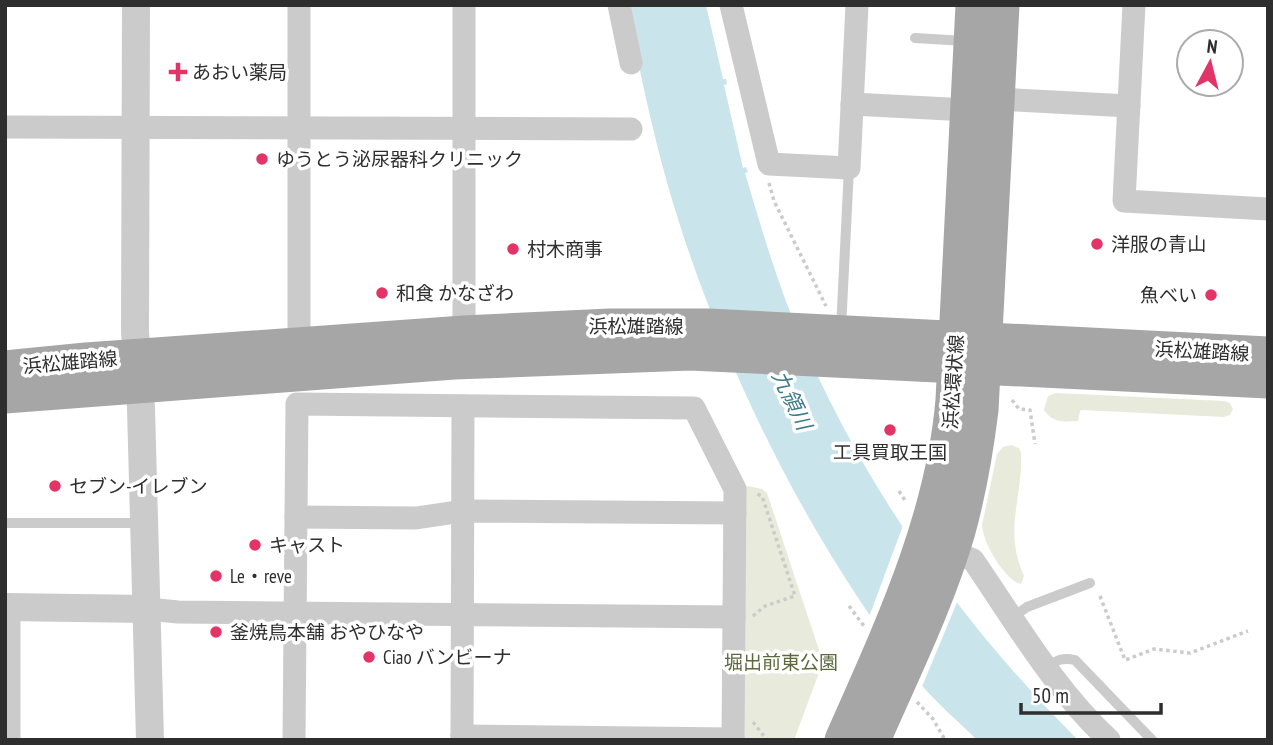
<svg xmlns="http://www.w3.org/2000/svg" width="1273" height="745" viewBox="0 0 1273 745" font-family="'PT Sans Narrow','Noto Sans JP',sans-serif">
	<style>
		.green { fill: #e8ebdc }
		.water { fill: #c9e5eb }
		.pier { fill: #fff }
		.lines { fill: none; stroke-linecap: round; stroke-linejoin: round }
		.path { stroke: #cbcbcb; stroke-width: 3.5; stroke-dasharray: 3.5 3.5; stroke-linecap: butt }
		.service { stroke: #cbcbcb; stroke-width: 10 }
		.minor { stroke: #cbcbcb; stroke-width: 23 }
		.tertiary { stroke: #cbcbcb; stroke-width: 28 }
		.primary { stroke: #a6a6a6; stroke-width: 35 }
		.poi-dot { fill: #e23467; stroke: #fff; stroke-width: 2.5 }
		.labels { text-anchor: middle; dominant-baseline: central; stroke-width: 7; stroke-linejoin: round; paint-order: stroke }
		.poi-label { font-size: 19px; fill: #2e2e2e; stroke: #fff; text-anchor: start }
		.street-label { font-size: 19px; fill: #2e2e2e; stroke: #fff }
		.park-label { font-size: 19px; fill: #5b693c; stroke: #fff }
		.water-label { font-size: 21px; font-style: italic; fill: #3c7b89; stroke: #fff }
	</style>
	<rect width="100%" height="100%" fill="#fff"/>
	<!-- green -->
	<g class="green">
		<path d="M 1056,393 L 1224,401 L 1230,403 L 1233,409 L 1230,415 L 1224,417 L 1082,410 L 1080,411 L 1078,421 C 1064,422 1052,423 1044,410 L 1048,396 Z"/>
		<path d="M 1011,445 L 1019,448 L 1021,453 C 1023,500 1003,529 1024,576 L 1021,584 C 1005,581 982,541 982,525 L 997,454 L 1003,447 Z"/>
		<path d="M 748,486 L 762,489 L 767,493 L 823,662 L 794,740 L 741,740 L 744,487 Z"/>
	</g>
	<!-- water -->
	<path class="water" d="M 626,5 L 706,5 L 723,79 L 726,79 L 727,84 L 724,85 L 743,168 L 746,167 L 748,172 L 745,173 C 761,227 777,282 799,334 C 864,488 961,623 1078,740 L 977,740 C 960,723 940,706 924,688 C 810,547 718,359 668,186 C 651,126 639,66 626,5 Z"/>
	<!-- pier -->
	<path class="pier" d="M 904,523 L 958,600 L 921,689 L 869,617 Z"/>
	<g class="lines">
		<!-- path -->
		<g class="path">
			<path d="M 769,183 L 774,201 L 826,306"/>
			<path d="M 1012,400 L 1019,409 L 1030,410 L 1035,444"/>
			<path d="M 899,491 L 906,502"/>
			<path d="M 1100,596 L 1125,660 L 1154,649 L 1190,653 L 1248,631"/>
			<path d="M 849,606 L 864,626"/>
			<path d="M 753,616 L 765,606 L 795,596 L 762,496 L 755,493"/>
			<path d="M 917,702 L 933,719 L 945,740"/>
			<path d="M 753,722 L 767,740"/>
		</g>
		<!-- service -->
		<g class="service">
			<path d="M 915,38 L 965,41"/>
			<path d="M 841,329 L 849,168"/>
			<path d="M 5,523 L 142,523"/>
			<path d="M 1013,617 L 1027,607 L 1090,583"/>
			<path d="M 1047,667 C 1057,660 1063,657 1075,660 L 1152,740"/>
		</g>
		<!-- minor -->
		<g class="minor">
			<path d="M 299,5 L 299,345"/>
			<path d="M 619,5 L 631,63"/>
			<path d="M 731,5 L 769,164 L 849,168 L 857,5"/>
			<path d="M 1134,5 L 1124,201 L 1268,209"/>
			<path d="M 997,99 L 1129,106"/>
			<path d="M 852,104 L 968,110"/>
			<path d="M 5,127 L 631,129"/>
			<path d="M 464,333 L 464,5"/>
			<path d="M 296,517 L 416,518 L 463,511 L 735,513"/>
			<path d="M 951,551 L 973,560 C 1015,621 1054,689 1109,740"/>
			<path d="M 9,607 L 9,740"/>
			<path d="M 148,609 L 178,612 L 734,617"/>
			<path d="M 462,736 L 733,739"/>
			<path d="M 294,740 L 297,404 L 694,408 L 735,489 L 733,740"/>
			<path d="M 462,740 L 463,406"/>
		</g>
		<!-- tertiary -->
		<g class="tertiary">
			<path d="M 136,5 L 135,332 L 141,408 L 150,740"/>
			<path d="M 5,607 L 148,609"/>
		</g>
		<!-- primary -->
		<g class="primary">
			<path d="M 5,368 L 86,360 L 464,333 L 610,326 L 709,326 L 1268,354"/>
			<path d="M 5,396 L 454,362 L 690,353 L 1268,381"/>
			<path d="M 842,740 C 890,631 943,520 953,400 L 973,5"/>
			<path d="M 873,740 C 903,671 937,603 958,531 C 969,491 976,451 981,410 L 1002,5"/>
		</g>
	</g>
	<!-- markers -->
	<g class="poi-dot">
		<path d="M174.5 61.5h7v7h7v7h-7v7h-7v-7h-7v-7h7z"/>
		<circle cx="262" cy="159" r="7"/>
		<circle cx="1097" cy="244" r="7"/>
		<circle cx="513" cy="249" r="7"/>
		<circle cx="382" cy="293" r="7"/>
		<circle cx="1211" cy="295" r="7"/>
		<circle cx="890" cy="430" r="7"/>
		<circle cx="55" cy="486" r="7"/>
		<circle cx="255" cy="545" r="7"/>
		<circle cx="216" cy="576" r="7"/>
		<circle cx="216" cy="632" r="7"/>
		<circle cx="369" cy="657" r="7"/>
	</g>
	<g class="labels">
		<!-- poi labels -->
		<g class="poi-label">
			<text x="192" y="72">あおい薬局</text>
			<text x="276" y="159">ゆうとう泌尿器科クリニック</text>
			<text x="1111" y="244">洋服の青山</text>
			<text x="527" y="249">村木商事</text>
			<text x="396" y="293">和食 かなざわ</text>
			<text x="1197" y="295" text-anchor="end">魚べい</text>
			<text x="890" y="452" text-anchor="middle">工具買取王国</text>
			<text x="69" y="486">セブン-イレブン</text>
			<text x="269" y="545">キャスト</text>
			<text x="230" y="576">Le・reve</text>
			<text x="230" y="632">釜焼鳥本舗 おやひなや</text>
			<text x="383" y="657">Ciao バンビーナ</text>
		</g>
		<!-- street labels -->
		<g class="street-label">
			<text x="636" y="326">浜松雄踏線</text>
			<text transform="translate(1202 351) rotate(3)">浜松雄踏線</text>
			<text transform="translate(70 362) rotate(-5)">浜松雄踏線</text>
			<text transform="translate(953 382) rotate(-86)">浜松環状線</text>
		</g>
		<!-- park labels -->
		<g class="park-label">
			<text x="781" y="662">堀出前東公園</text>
		</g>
		<!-- water labels -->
		<g class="water-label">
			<text transform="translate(792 400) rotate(64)">九領川</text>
		</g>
	</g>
	<!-- border -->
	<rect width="1273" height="745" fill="none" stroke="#2e2e2e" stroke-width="14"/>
	<!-- north arrow -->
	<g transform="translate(1210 63) rotate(7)"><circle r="33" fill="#ffffff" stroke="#ababab" stroke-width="2"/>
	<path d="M0-5L12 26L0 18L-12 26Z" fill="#e23467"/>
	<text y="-10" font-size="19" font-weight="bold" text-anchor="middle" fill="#2e2e2e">N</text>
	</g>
	<!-- scale -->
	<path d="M1021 703v10h140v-10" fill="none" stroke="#2e2e2e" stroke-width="3.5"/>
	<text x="1032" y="703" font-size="21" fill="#2e2e2e" stroke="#ffffff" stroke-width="5" paint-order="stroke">50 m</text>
</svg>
